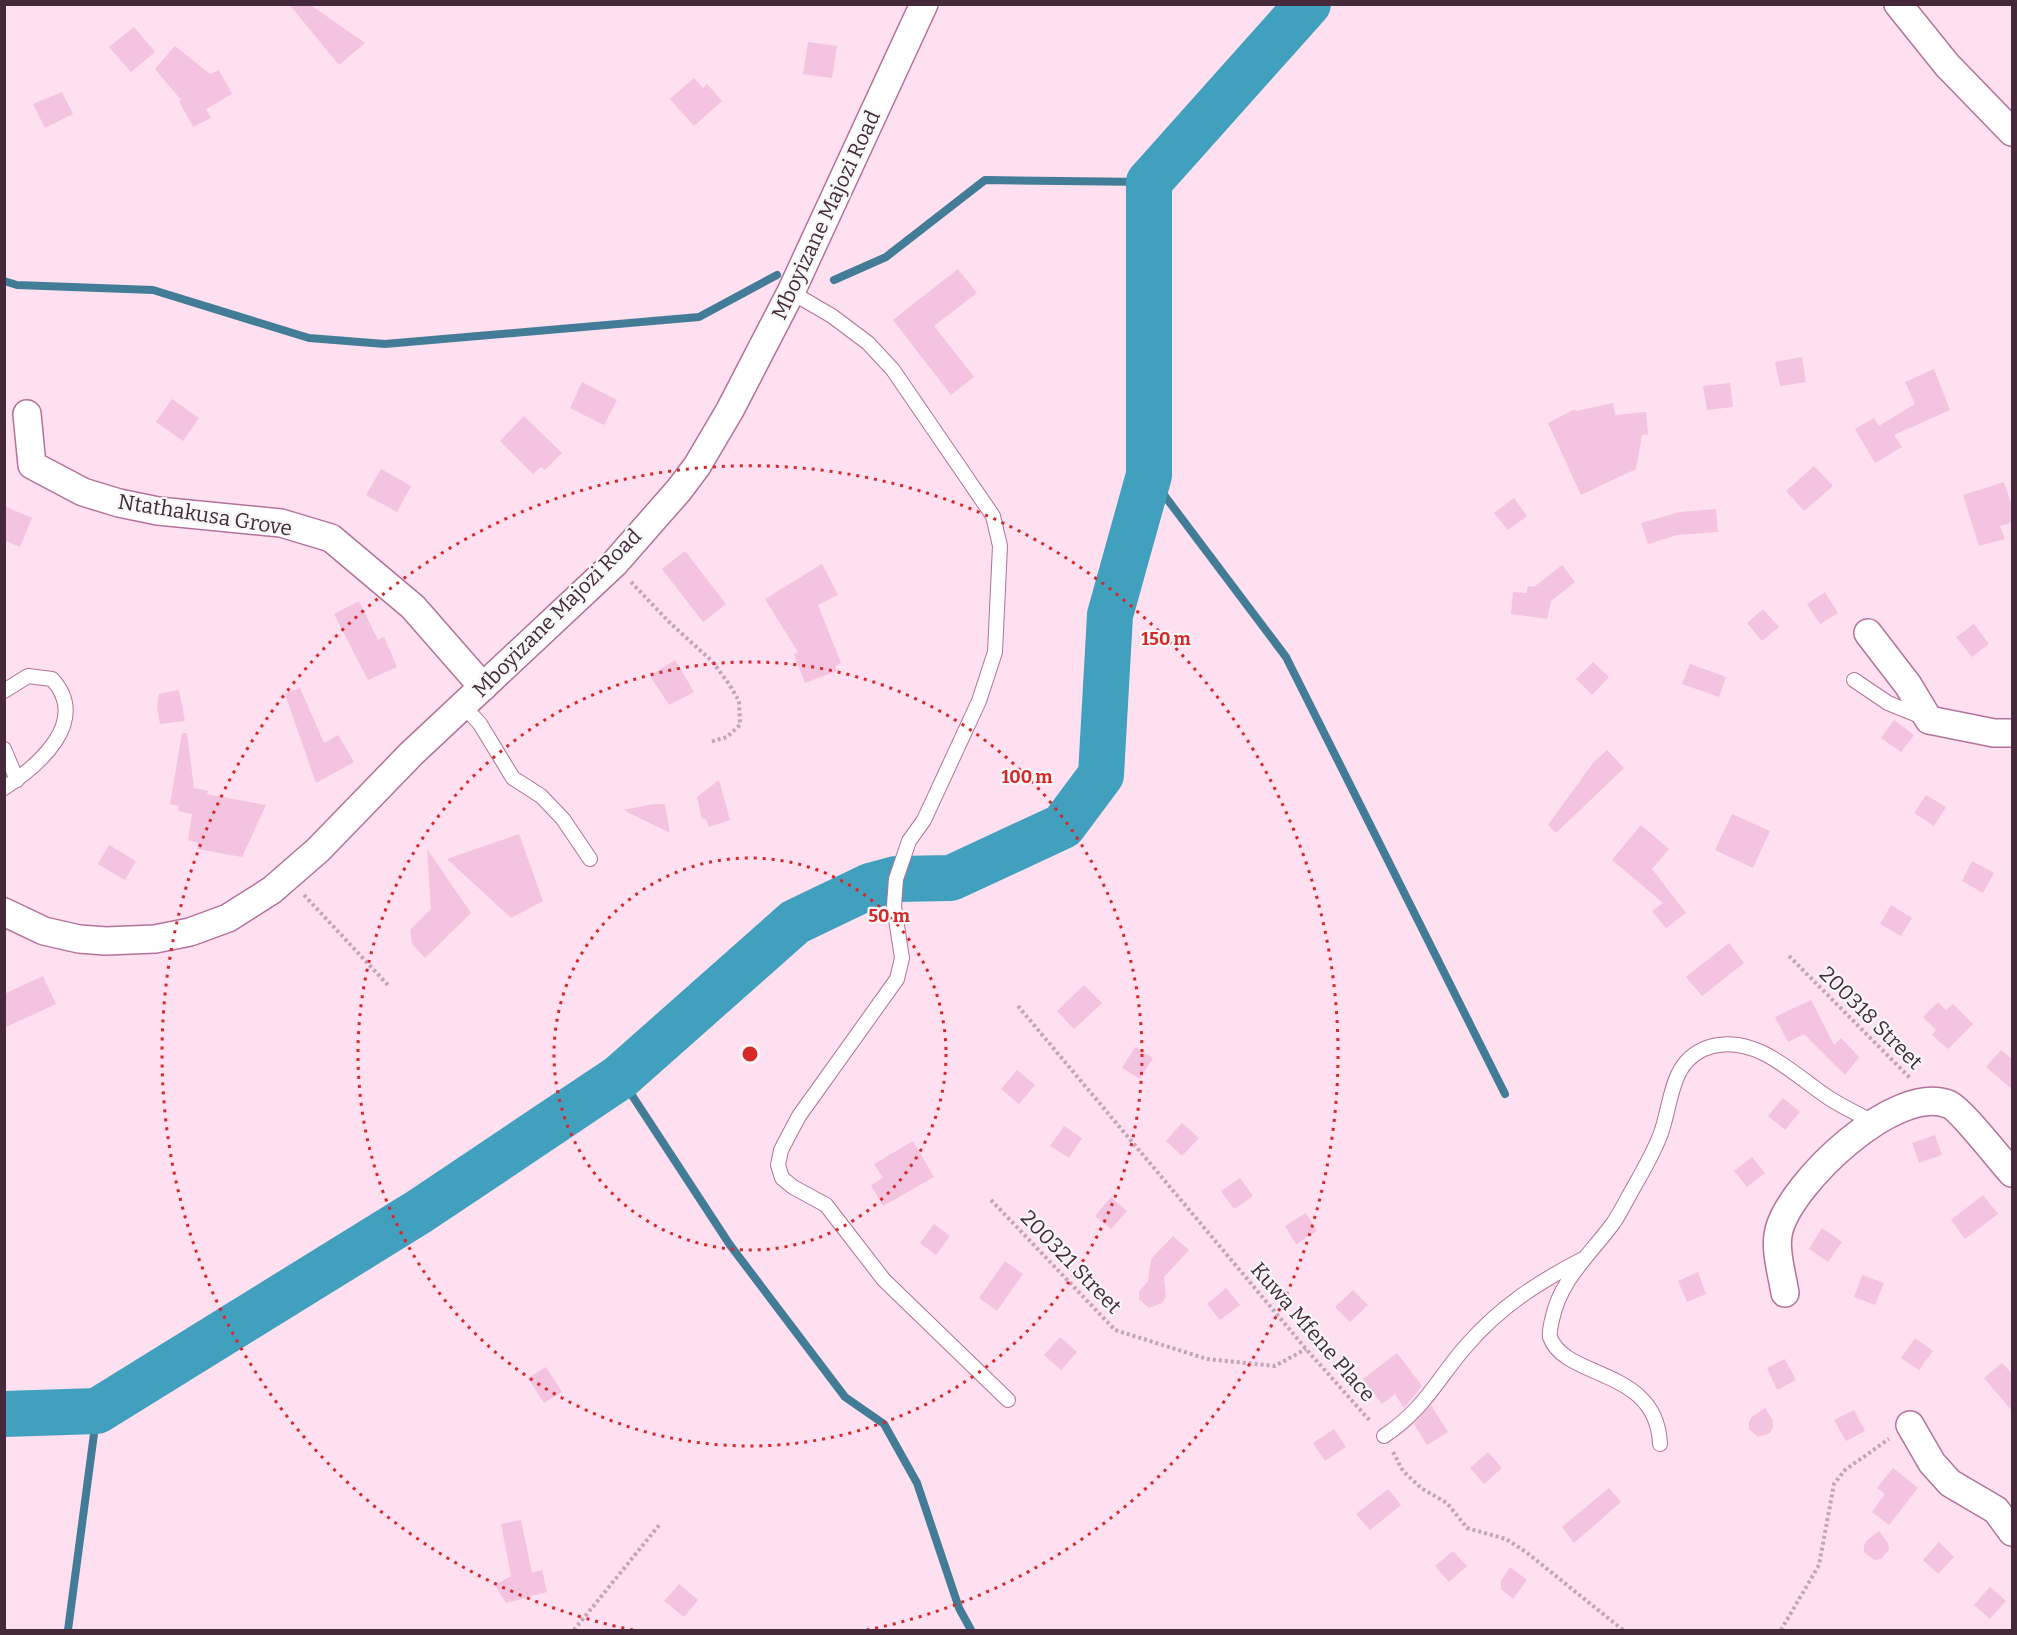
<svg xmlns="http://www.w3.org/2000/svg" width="2017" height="1635" viewBox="0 0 2017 1635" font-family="Bitter,serif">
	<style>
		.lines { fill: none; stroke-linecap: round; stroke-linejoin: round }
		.stream { stroke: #427c97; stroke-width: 8 }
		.river { stroke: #41a0be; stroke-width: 46 }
		.building { fill: #f3c3df }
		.service-casing { stroke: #b3719b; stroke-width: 16 }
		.minor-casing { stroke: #b3719b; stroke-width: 30 }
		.path { stroke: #c2a5b6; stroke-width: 4; stroke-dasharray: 3 3; stroke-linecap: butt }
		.service { stroke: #fff; stroke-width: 14 }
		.minor { stroke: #fff; stroke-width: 27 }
		.ring { fill: none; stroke: #d62828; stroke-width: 3; stroke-dasharray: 3 6 }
		.labels { text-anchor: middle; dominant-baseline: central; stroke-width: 4.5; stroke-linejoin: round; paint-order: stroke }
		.street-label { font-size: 21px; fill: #45293b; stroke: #f7f7f7 }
		.centre { fill: #d62828; stroke: #f7f7f7; stroke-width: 3 }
		.ring-label { font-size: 18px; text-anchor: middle; font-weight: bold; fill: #d62828; stroke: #f7f7f7; stroke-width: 4.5; stroke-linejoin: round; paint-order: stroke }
	</style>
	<rect width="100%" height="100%" fill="#fee0f1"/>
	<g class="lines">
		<!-- stream -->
		<g class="stream">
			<path d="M 834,280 L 886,257 L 985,180 L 1149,182"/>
			<path d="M 4,281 L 17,285 L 153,290 L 309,338 L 385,344 L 699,317 L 777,275"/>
			<path d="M 1149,475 L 1286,657 L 1505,1094"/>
			<path d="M 620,1077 L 730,1245 L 845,1397 L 884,1424 L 917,1483 L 959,1608 L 971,1630"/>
			<path d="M 68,1630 L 97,1411"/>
		</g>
		<!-- river -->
		<path class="river" d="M 4,1414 L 97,1411 L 420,1211 L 620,1077 L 795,922 L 870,886 L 896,879 L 951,878 L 1063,826 L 1101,775 L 1110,615 L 1149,475 L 1149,182 L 1308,4"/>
	</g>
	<!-- building -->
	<g class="building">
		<path d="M 289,4 L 309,4 L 365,43 L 339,65 Z"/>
		<path d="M 134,27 L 155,52 L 131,72 L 109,47 Z"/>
		<path d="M 808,42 L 837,46 L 832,78 L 803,74 Z"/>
		<path d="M 175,46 L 210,74 L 219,70 L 232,94 L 206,109 L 211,118 L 193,127 L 179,101 L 181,100 L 155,69 Z"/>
		<path d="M 694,78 L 703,88 L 707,84 L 722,101 L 694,126 L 670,99 Z"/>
		<path d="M 62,92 L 73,114 L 45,128 L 33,104 Z"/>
		<path d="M 958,269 L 977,293 L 934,326 L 974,377 L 951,395 L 893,320 Z"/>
		<path d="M 1802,357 L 1806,382 L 1780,386 L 1775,362 Z"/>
		<path d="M 1934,369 L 1950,410 L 1894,435 L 1902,447 L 1875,463 L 1855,429 L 1874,418 L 1879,426 L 1915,404 L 1905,382 Z"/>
		<path d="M 582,382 L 617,400 L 604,425 L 570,408 Z"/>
		<path d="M 1730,383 L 1733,407 L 1707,410 L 1703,386 Z"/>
		<path d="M 172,399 L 199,418 L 183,441 L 156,422 Z"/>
		<path d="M 1613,403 L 1615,415 L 1646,412 L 1648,434 L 1642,435 L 1636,469 L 1581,495 L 1548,423 L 1575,409 L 1576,411 Z"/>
		<path d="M 524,416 L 562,453 L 545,470 L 541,467 L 533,474 L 500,441 Z"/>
		<path d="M 1814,466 L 1833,486 L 1804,511 L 1786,491 Z"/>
		<path d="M 381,469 L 411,486 L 397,512 L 366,495 Z"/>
		<path d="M 2004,482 L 2013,510 L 2013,522 L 2000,526 L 2005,539 L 1979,546 L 1963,495 Z"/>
		<path d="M 1514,498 L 1527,516 L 1508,530 L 1494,513 Z"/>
		<path d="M 4,506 L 32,518 L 20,547 L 4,540 Z"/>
		<path d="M 1716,509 L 1718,532 L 1677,535 L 1648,544 L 1641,523 L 1680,512 Z"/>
		<path d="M 685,551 L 726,604 L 703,622 L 662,569 Z"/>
		<path d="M 822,564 L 838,595 L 818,605 L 841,663 L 835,666 L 837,671 L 805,683 L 794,654 L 798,652 L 765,599 Z"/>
		<path d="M 1562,565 L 1575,582 L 1551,601 L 1547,619 L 1511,614 L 1513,592 L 1526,593 L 1528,586 L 1534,587 Z"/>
		<path d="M 1825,592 L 1838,613 L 1820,624 L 1807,604 Z"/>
		<path d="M 359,601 L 378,640 L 384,637 L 397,667 L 368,680 L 334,614 Z"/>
		<path d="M 1763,609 L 1779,627 L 1762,641 L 1747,623 Z"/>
		<path d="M 1974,624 L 1989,644 L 1972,657 L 1956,637 Z"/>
		<path d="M 675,660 L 694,692 L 669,705 L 650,676 Z"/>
		<path d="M 1593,662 L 1609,677 L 1592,695 L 1576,679 Z"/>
		<path d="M 1690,664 L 1726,677 L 1719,697 L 1682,684 Z"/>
		<path d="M 300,688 L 324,743 L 338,735 L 354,762 L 316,783 L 285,694 Z"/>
		<path d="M 179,690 L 185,721 L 160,724 L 157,707 L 159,694 Z"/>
		<path d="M 1894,720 L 1914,735 L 1901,752 L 1881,738 Z"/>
		<path d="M 182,733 L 187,733 L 194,788 L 208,791 L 207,794 L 266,805 L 242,857 L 197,849 L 198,843 L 188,840 L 192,814 L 178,811 L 179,806 L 170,804 Z"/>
		<path d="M 1607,750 L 1624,768 L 1556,833 L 1548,825 L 1593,763 Z"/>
		<path d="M 719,780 L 730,820 L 709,827 L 706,819 L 702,819 L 697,797 Z"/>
		<path d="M 1926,795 L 1946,807 L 1934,826 L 1914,813 Z"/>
		<path d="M 654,804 L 665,804 L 670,833 L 623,810 Z"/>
		<path d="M 1732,814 L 1770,831 L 1753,868 L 1715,850 Z"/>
		<path d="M 1641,825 L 1669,849 L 1652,869 L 1686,913 L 1666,928 L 1652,911 L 1663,903 L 1612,860 Z"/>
		<path d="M 519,834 L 543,901 L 511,918 L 447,859 Z"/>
		<path d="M 109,845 L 136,861 L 125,880 L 98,864 Z"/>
		<path d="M 427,849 L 471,913 L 425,958 L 412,944 L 410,930 L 431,909 Z"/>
		<path d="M 1972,861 L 1994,873 L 1983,893 L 1962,881 Z"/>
		<path d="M 1891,905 L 1912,918 L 1901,936 L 1880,924 Z"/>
		<path d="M 1729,943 L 1744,963 L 1702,996 L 1686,977 Z"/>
		<path d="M 43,976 L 56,1004 L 4,1028 L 4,994 Z"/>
		<path d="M 1084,985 L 1102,1003 L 1074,1029 L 1057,1011 Z"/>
		<path d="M 1811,1000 L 1834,1045 L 1841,1038 L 1859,1057 L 1845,1075 L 1804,1034 L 1788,1042 L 1775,1017 Z"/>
		<path d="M 1938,1002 L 1946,1010 L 1953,1004 L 1973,1024 L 1948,1049 L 1932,1035 L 1936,1030 L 1923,1017 Z"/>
		<path d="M 1135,1047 L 1153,1058 L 1140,1079 L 1122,1068 Z"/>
		<path d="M 2001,1050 L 2013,1060 L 2013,1090 L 1986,1067 Z"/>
		<path d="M 1017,1070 L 1035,1085 L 1019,1104 L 1001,1089 Z"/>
		<path d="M 1783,1098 L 1800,1112 L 1785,1130 L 1768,1116 Z"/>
		<path d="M 1182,1123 L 1199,1138 L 1182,1156 L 1166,1141 Z"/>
		<path d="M 1064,1126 L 1082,1138 L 1069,1158 L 1050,1146 Z"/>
		<path d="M 1935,1135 L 1942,1155 L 1919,1163 L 1912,1143 Z"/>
		<path d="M 913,1141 L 934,1177 L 883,1206 L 871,1185 L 883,1178 L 874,1164 Z"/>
		<path d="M 1752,1157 L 1765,1173 L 1747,1187 L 1734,1171 Z"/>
		<path d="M 1240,1178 L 1253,1196 L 1234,1209 L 1221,1191 Z"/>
		<path d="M 1983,1195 L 1998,1214 L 1965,1239 L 1951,1220 Z"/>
		<path d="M 1111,1197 L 1127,1211 L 1111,1229 L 1095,1216 Z"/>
		<path d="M 1306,1213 L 1317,1231 L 1296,1244 L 1285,1226 Z"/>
		<path d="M 934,1224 L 950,1236 L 936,1255 L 920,1243 Z"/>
		<path d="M 1822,1228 L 1842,1242 L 1828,1262 L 1809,1249 Z"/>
		<path d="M 1173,1236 L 1189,1250 L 1164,1277 L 1166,1297 L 1162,1303 L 1149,1308 L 1139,1299 L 1139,1292 L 1148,1281 L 1151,1259 Z"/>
		<path d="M 1005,1261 L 1023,1274 L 997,1311 L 979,1298 Z"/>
		<path d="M 1698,1272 L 1706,1294 L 1687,1302 L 1678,1281 Z"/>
		<path d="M 1862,1275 L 1884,1283 L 1875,1305 L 1854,1297 Z"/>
		<path d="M 1226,1288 L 1240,1305 L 1220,1320 L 1207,1304 Z"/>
		<path d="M 1353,1290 L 1368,1305 L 1350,1322 L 1335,1307 Z"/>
		<path d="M 1060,1337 L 1077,1352 L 1061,1370 L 1044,1355 Z"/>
		<path d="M 1915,1338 L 1933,1351 L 1919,1370 L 1901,1358 Z"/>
		<path d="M 1397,1353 L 1422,1386 L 1404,1408 L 1395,1394 L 1382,1404 L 1363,1379 Z"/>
		<path d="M 1785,1359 L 1796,1380 L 1777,1390 L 1767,1368 Z"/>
		<path d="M 2002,1363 L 2013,1375 L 2013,1412 L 1984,1378 Z"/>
		<path d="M 546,1367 L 562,1392 L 544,1403 L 528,1378 Z"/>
		<path d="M 1431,1405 L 1448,1432 L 1427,1445 L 1414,1424 Z"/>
		<path d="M 1765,1408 L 1773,1421 L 1773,1427 L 1770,1433 L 1758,1437 L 1749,1429 L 1749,1422 L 1752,1417 Z"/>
		<path d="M 1854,1410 L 1865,1431 L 1846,1441 L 1834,1420 Z"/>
		<path d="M 1334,1429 L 1346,1447 L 1325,1461 L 1313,1443 Z"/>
		<path d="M 1488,1452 L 1502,1468 L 1484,1484 L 1470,1468 Z"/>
		<path d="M 1893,1468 L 1918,1488 L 1889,1525 L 1872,1512 L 1885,1494 L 1877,1488 Z"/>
		<path d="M 1609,1488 L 1621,1502 L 1574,1543 L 1562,1527 Z"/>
		<path d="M 1388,1489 L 1401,1505 L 1370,1530 L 1356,1514 Z"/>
		<path d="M 521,1520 L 532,1573 L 542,1570 L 547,1592 L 506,1603 L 495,1585 L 511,1576 L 501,1524 Z"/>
		<path d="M 1879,1531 L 1888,1543 L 1889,1550 L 1881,1559 L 1874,1560 L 1864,1552 L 1864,1546 L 1867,1540 Z"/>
		<path d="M 1939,1542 L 1954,1557 L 1938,1574 L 1923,1560 Z"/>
		<path d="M 1453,1551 L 1467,1566 L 1449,1582 L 1435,1566 Z"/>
		<path d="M 1510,1567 L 1527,1580 L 1513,1599 L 1501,1589 L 1501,1581 Z"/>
		<path d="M 679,1584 L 698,1600 L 684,1617 L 664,1601 Z"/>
		<path d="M 1990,1587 L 2006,1601 L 1990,1619 L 1974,1605 Z"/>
	</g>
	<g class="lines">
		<!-- service casing -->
		<g class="service-casing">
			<g id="service">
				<path d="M 791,292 L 832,316 L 868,343 L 893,370 L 993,516 L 1000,546 L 995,652 L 979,701 L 924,820 L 909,841 L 896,879 L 894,906 L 902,958 L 897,979 L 799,1116 L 781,1150 L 778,1165 L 782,1178 L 793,1187 L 826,1205 L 884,1280 L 1008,1400"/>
				<path d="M 1854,680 L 1888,703 L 1925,718"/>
				<path d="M 4,691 L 28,676 L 52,679 C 91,721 38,766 4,788"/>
				<path d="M 464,706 L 480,724 L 513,778 L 541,796 L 563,819 L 590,859"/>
				<path d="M 4,749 L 17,780"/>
				<path d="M 1384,1436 C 1425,1409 1437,1379 1467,1345 C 1500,1307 1537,1283 1581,1260"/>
				<path d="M 1660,1444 C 1657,1367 1565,1380 1550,1337 C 1549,1332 1551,1325 1552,1320 C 1560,1279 1591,1254 1614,1222 C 1620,1213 1625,1203 1630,1194 C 1641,1174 1653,1155 1661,1133 C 1673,1099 1670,1057 1713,1046 C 1758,1035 1795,1076 1829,1098 C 1843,1107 1858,1114 1873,1122"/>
			</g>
		</g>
		<!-- minor casing -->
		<g class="minor-casing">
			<g id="minor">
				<path d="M 1898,4 L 1947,65 L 2012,132"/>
				<path d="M 27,414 L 32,465 L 83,492 L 119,503 L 158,511 L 281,523 L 331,538 L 413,607 L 483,687"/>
				<path d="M 1868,633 L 1908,685 L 1929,720 L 1994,733 L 2012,733"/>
				<path d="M 4,912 L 44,931 L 79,939 L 106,941 L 155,939 L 190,932 L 228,918 L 272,890 L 318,850 L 411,754 L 614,564 L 679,490 L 697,466 L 730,410 L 791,292 L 924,4"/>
				<path d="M 1785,1293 C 1782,1274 1774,1248 1779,1230 C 1792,1182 1895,1084 1948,1104 C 1960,1108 2000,1160 2012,1173"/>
				<path d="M 1910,1425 L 1932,1463 L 1950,1483 L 1996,1510 L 2012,1532"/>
			</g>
		</g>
		<!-- path -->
		<g class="path">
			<path d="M 631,582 L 670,623 L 712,661 L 729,684 L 739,701 L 740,725 L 727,737 L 710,742"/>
			<path d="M 304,895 L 388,985"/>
			<path d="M 1789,956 L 1911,1079"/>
			<path d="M 1018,1006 L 1306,1349 L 1371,1422"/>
			<path d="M 991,1200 L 1115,1330 L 1207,1359 L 1275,1366 L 1306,1349"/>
			<path d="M 1393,1452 L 1403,1471 L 1421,1488 L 1447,1503 L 1467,1528 L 1506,1539 L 1526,1552 L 1623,1630"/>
			<path d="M 574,1630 L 660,1524"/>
			<path d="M 1781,1630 L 1819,1565 L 1834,1484 L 1845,1470 L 1889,1439"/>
		</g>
		<!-- service -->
		<use href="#service" class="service"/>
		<!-- minor -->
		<use href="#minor" class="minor"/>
	</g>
	<!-- distance rings -->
	<g class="ring">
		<circle cx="750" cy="1054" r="196"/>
		<circle cx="750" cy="1054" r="392"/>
		<path d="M633 1630A588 588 0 1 1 867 1630"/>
	</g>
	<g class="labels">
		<!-- street labels -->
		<g class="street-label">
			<text transform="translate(826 215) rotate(-65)">Mboyizane Majozi Road</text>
			<text transform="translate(205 515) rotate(9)">Ntathakusa Grove</text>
			<text transform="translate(557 613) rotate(-45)">Mboyizane Majozi Road</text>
			<text transform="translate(1871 1018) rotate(45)">200318 Street</text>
			<text transform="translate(1071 1262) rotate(46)">200321 Street</text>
			<text transform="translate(1313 1332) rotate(49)">Kuwa Mfene Place</text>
		</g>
	</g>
	<circle cx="750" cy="1054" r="9" class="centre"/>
	<g class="ring-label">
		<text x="1166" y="645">150 m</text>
		<text x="1027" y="783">100 m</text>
		<text x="889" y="922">50 m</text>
	</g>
	<!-- border -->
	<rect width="2017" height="1635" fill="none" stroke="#45293b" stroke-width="12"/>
</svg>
